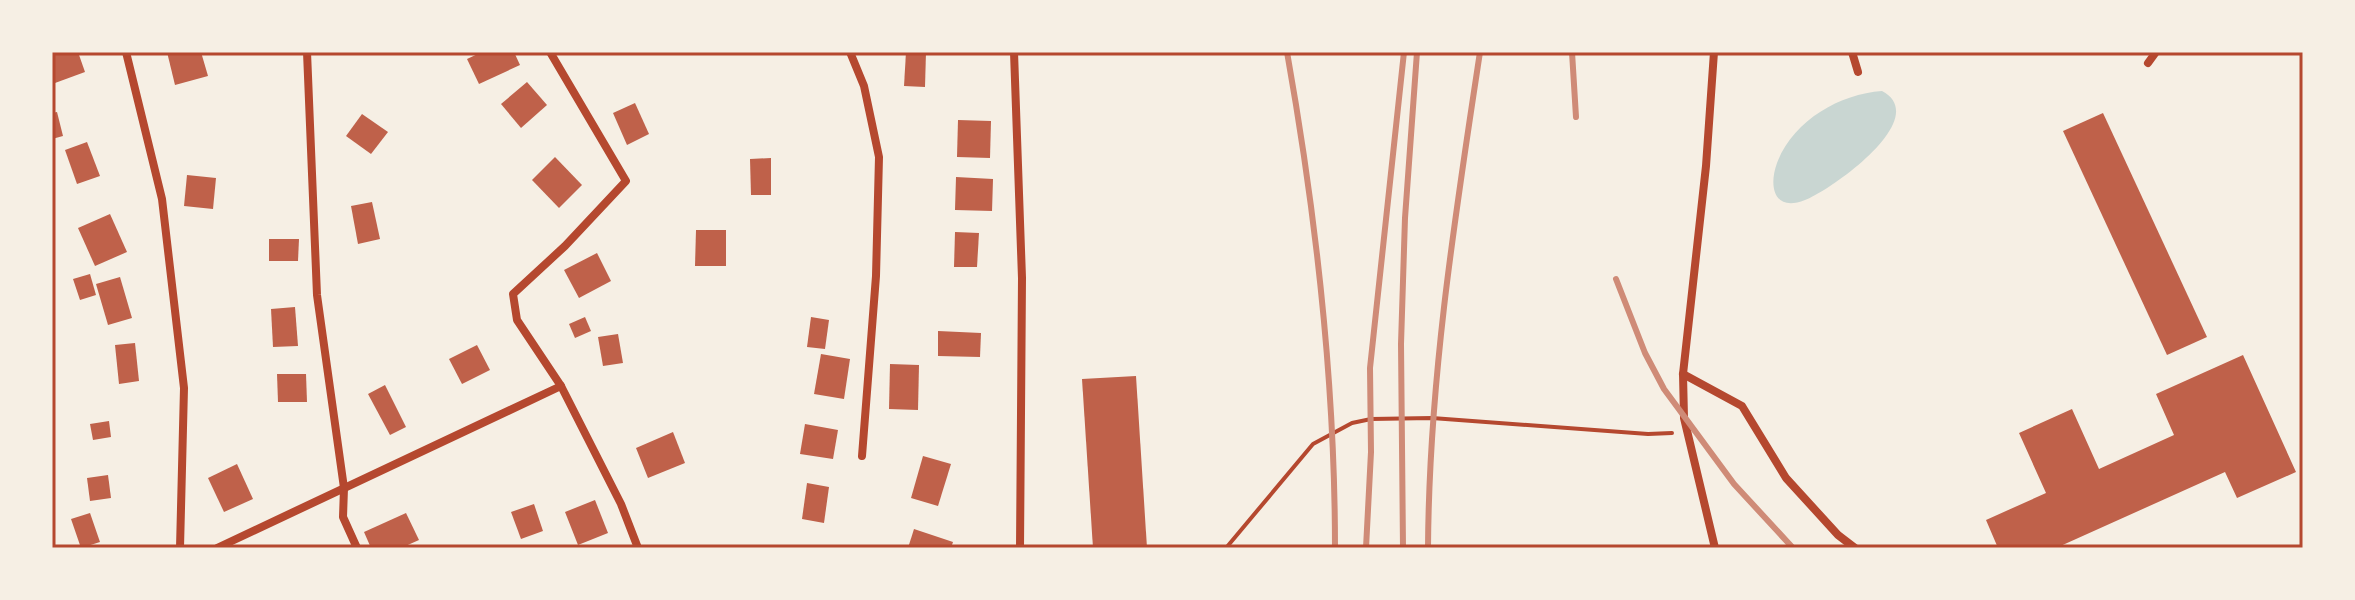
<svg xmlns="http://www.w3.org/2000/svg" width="2355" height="600" viewBox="0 0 2355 600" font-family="Overpass,sans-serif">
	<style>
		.water { fill: #c9d6d2 }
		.building { fill: #bf614a }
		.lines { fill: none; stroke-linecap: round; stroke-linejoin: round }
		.path { stroke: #b5482f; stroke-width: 4 }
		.minor { stroke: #b5482f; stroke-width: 8 }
		.rail { stroke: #cf8b77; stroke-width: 6 }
		.neatline { fill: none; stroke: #b5482f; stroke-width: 3 }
	</style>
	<rect width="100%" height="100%" fill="#f6efe4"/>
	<!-- water -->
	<path class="water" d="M 1882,91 C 1933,118 1831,190 1805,200 C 1775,212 1768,188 1777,163 C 1793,121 1839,94 1882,91 Z"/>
	<!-- building -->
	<g class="building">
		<path d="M 52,52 L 78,52 L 85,72 L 55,83 Z"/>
		<path d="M 167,52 L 201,52 L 208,76 L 175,85 Z"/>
		<path d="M 482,52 L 514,52 L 520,65 L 479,84 L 467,59 Z"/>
		<path d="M 906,52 L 926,52 L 925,87 L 904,86 Z"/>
		<path d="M 527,82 L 547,105 L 521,128 L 501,104 Z"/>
		<path d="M 635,103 L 649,134 L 627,145 L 613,113 Z"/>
		<path d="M 57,112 L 63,136 L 52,139 L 52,113 Z"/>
		<path d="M 2103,113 L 2207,337 L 2167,355 L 2063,131 Z"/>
		<path d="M 362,114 L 388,132 L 371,154 L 346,136 Z"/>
		<path d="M 958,120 L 991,121 L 990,158 L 957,157 Z"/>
		<path d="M 87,142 L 100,176 L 77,184 L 65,150 Z"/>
		<path d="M 555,157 L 582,185 L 559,208 L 532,180 Z"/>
		<path d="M 771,158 L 771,195 L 751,195 L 750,159 Z"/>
		<path d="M 187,175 L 216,178 L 213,209 L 184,206 Z"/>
		<path d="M 956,177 L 993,179 L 992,211 L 955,210 Z"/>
		<path d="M 372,202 L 380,239 L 358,244 L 351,206 Z"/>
		<path d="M 110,214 L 127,252 L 95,266 L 78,228 Z"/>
		<path d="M 696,230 L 726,230 L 726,266 L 695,266 Z"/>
		<path d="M 955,232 L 979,233 L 977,267 L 954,267 Z"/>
		<path d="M 269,239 L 299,239 L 298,261 L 269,261 Z"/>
		<path d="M 597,253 L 611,281 L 579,298 L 564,270 Z"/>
		<path d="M 90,274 L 96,295 L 80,300 L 73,279 Z"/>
		<path d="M 120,277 L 132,318 L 108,325 L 96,284 Z"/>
		<path d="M 295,307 L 298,346 L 273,347 L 271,309 Z"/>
		<path d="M 585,317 L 591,331 L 575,338 L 569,324 Z"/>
		<path d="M 811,317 L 829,320 L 825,349 L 807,347 Z"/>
		<path d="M 938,331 L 981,333 L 980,357 L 938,356 Z"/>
		<path d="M 618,334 L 623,363 L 603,366 L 598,337 Z"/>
		<path d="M 135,343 L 139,381 L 119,384 L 115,345 Z"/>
		<path d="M 477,345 L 490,370 L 462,384 L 449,359 Z"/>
		<path d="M 821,354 L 850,359 L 844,399 L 814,394 Z"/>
		<path d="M 2243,355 L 2296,472 L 2237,498 L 2225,472 L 2056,548 L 1998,548 L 1986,520 L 2046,493 L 2019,433 L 2072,409 L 2099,469 L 2174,435 L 2156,394 Z"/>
		<path d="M 890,364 L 919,365 L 918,410 L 889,409 Z"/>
		<path d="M 277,374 L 306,374 L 307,402 L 278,402 Z"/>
		<path d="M 1136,376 L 1147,548 L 1093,548 L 1082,379 Z"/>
		<path d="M 385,385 L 406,427 L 390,435 L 368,394 Z"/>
		<path d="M 109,421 L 111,437 L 93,440 L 90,424 Z"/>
		<path d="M 805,424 L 838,430 L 833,459 L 800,454 Z"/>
		<path d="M 673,432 L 685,463 L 648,478 L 636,448 Z"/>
		<path d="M 923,456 L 951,464 L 938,506 L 911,498 Z"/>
		<path d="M 237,464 L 253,499 L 224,512 L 208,478 Z"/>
		<path d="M 108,475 L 111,498 L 90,501 L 87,478 Z"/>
		<path d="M 807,483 L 829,487 L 824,523 L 802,519 Z"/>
		<path d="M 595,500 L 608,533 L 578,545 L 565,512 Z"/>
		<path d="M 534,504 L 543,531 L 521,539 L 511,512 Z"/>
		<path d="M 90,513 L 100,542 L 81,548 L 71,519 Z"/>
		<path d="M 406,513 L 419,540 L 401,548 L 371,548 L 364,532 Z"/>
		<path d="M 914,529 L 953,542 L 951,548 L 908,548 Z"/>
	</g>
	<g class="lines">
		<!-- path -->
		<path class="path" d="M 1226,548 L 1313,444 L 1352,423 L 1371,419 L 1432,418 L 1648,434 L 1672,433"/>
		<!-- minor -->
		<g class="minor">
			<path d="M 126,52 L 162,199 L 184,388 L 180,548"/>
			<path d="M 307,52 L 317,295 L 344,488 L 343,517 L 357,548"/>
			<path d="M 550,52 L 626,181 L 565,246 L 513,294 L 517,320 L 561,386 L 621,504 L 638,548"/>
			<path d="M 850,52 L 864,86 L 879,157 L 876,276 L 862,456"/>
			<path d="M 1014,52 L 1022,278 L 1020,548"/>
			<path d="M 1714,52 L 1706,166 L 1683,374 L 1684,418 L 1715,548"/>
			<path d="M 1852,52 L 1858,72"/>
			<path d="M 2148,63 L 2156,52"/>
			<path d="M 1683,374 L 1742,406 L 1786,478 L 1838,535 L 1855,548"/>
			<path d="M 217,548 L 561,386"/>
		</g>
		<!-- rail -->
		<g class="rail">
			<path d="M 1287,52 C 1316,215 1335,382 1335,548"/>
			<path d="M 1572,52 L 1576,117"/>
			<path d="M 1616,279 L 1645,353 L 1664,389 L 1734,484 L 1793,548"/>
			<path d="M 1366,548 L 1371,452 L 1370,368 L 1404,52"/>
			<path d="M 1403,548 L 1401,344 L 1405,218 L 1417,52"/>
			<path d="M 1428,548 C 1429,381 1455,216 1480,52"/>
		</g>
	</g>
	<!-- border -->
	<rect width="2355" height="600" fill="none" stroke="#f6efe4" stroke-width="108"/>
	<rect x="54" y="54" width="2247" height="492" class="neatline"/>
</svg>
